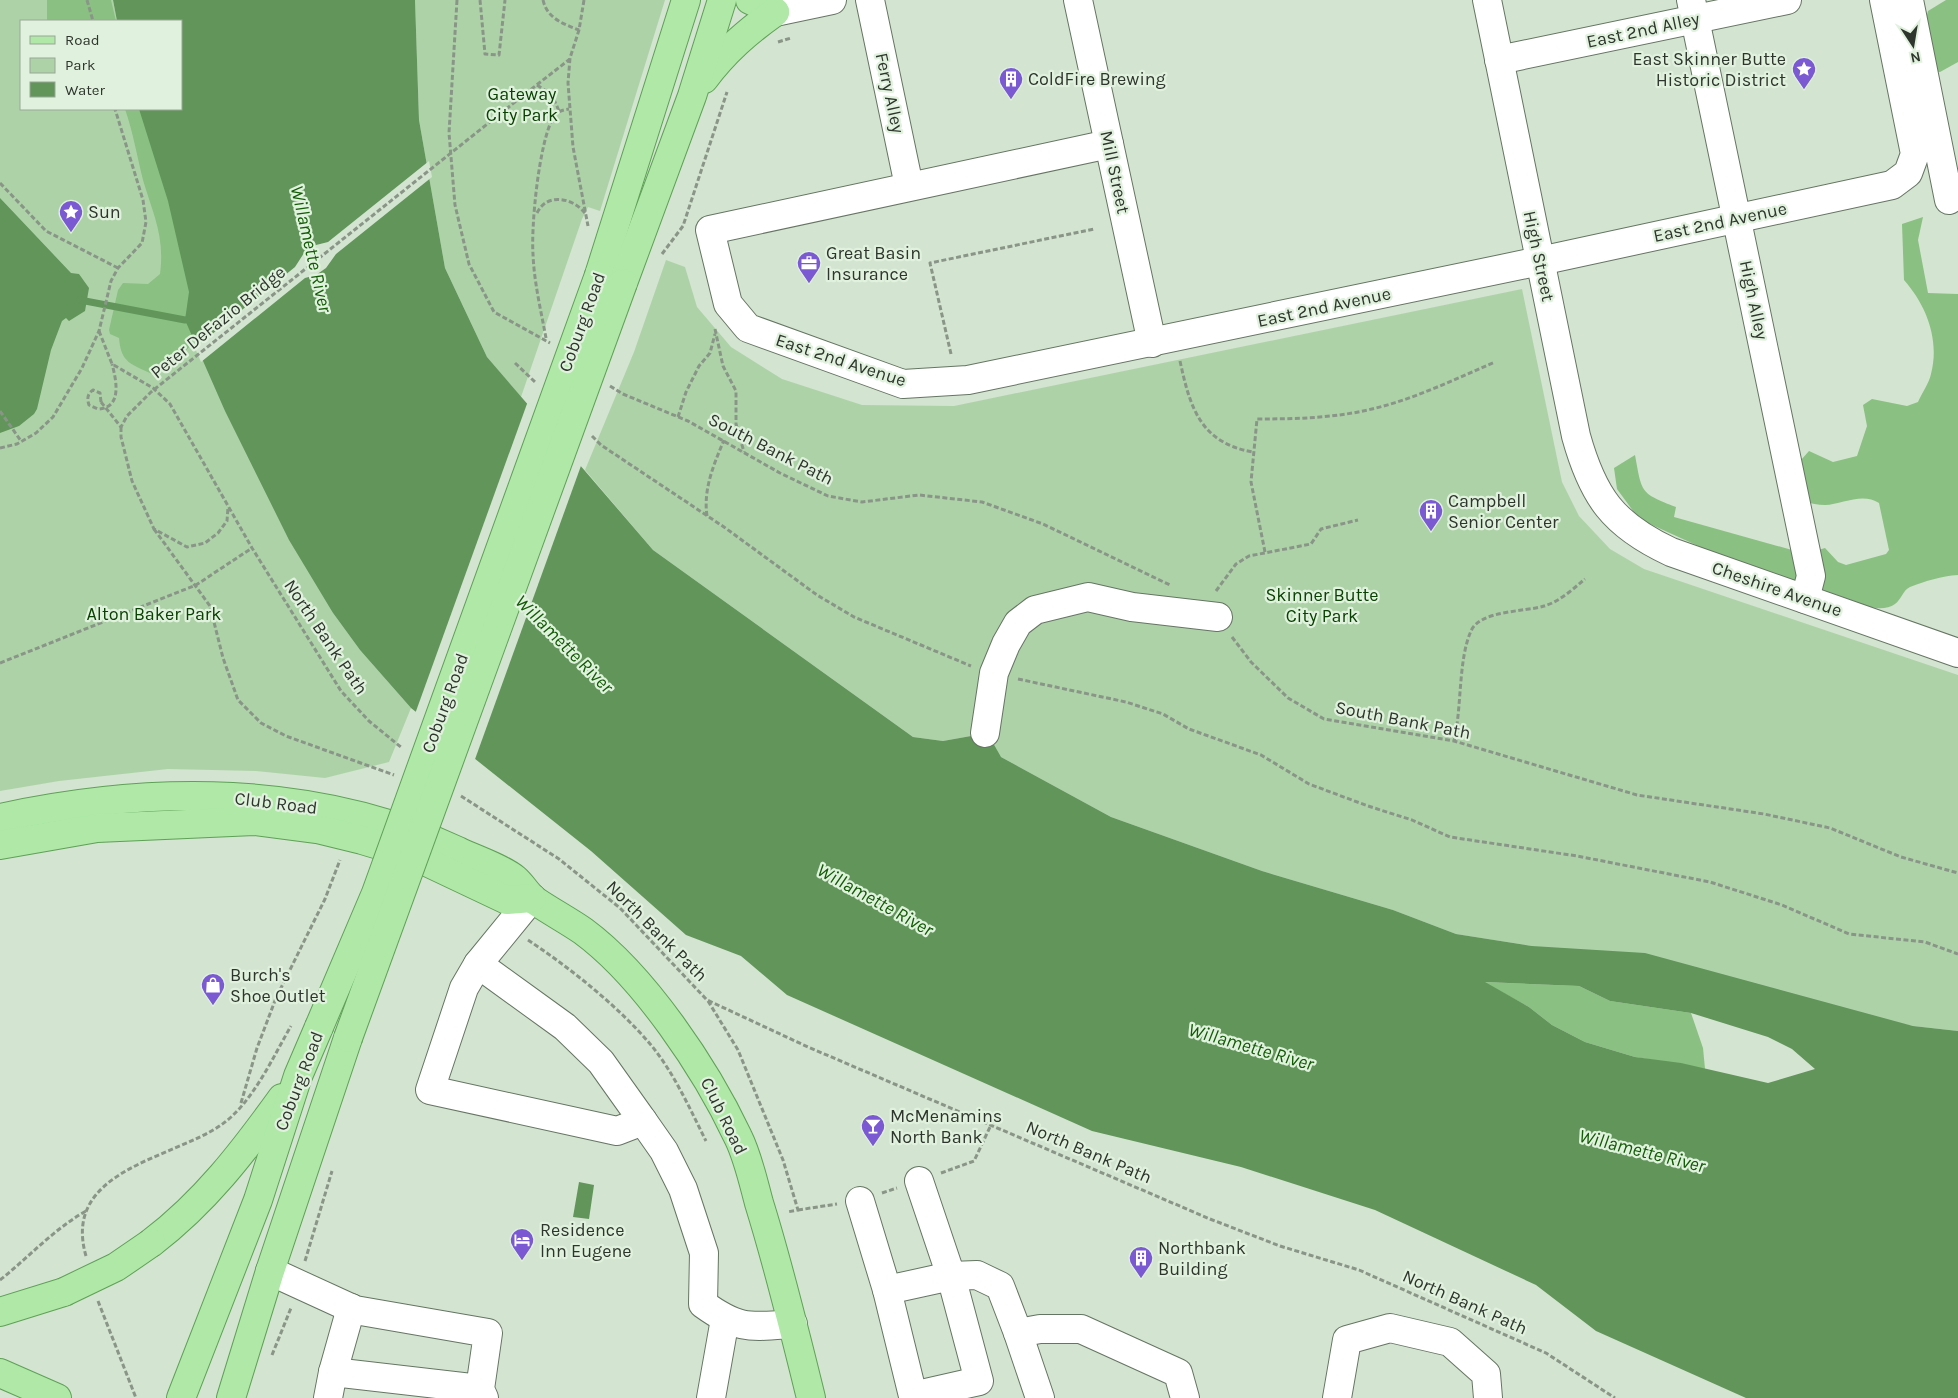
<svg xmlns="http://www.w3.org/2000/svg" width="1958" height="1398" viewBox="0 0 1958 1398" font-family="Karla,sans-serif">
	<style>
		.green { fill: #aed2a8 }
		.forest { fill: #8ac082 }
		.water { fill: #61955a; fill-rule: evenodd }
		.pier { fill: #d3e4d0 }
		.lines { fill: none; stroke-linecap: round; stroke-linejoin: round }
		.stream { stroke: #61955a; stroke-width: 7 }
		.minor-casing { stroke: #657563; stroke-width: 30 }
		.major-casing { stroke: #5fa057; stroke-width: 30 }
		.path { stroke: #899687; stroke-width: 3; stroke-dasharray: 5 2.5; stroke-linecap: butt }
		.minor { stroke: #fff; stroke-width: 28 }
		.major { stroke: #afe8a7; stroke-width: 28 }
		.major-bridge-casing { stroke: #5fa057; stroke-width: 30; stroke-linecap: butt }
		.path-bridge { stroke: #899687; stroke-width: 3; stroke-dasharray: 5 2.5; stroke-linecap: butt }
		.major-bridge { stroke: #afe8a7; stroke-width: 28 }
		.labels { text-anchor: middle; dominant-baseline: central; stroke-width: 4.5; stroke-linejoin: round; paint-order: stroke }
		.street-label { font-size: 18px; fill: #2e352d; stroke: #e0f2dd }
		.poi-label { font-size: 18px; fill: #2e352d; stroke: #e0f2dd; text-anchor: start }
		.park-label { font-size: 18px; fill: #094102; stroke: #e0f2dd }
		.water-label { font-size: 19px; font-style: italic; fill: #125b05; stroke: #e0f2dd }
	</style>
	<rect width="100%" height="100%" fill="#d3e4d0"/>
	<!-- green -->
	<g class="green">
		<path d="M 0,0 L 113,0 L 117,21 L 21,21 L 21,109 L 139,109 L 333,613 L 360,650 L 411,708 L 389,762 L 325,778 L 256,771 L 168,769 L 59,781 L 0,791 Z"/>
		<path d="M 415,0 L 665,0 L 600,211 L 588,207 L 582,219 L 521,397 L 487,357 L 445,268 L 419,120 Z"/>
		<path d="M 666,260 L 685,267 L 697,307 L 731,347 L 782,379 L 862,405 L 954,406 L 1522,289 L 1562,482 L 1579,516 L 1610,549 L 1644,569 L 1958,675 L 1958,1031 L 1913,1026 L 1532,946 L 1456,934 L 1393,910 L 1262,871 L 1111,817 L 1001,757 L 971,736 L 943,741 L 913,737 L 653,550 L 585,470 L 634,352 Z"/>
	</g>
	<!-- forest -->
	<g class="forest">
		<path d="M 47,0 L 111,0 L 116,21 L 47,21 Z"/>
		<path d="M 1946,0 L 1958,0 L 1958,62 L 1940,72 L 1929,71 L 1918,52 L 1928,11 Z"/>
		<path d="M 125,109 L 143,109 C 156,153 207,307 192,343 C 188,352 162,368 154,375 C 132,364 121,364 119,338 L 110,334 L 109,330 L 118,290 L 123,283 L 148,284 L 160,274 C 165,236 153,214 143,180 C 137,156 133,132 125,109 Z"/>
		<path d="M 1923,217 L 1918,240 L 1928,293 L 1958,294 L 1958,575 C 1941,576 1926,581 1910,587 C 1903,590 1901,600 1895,604 C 1884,612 1864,607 1854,601 L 1707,550 L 1639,519 L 1617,489 L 1614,468 L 1635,455 C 1642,493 1640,493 1676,507 L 1674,517 L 1799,552 L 1815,551 L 1825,548 L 1838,562 L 1846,565 L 1886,554 L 1889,550 L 1879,503 C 1863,492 1842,504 1825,505 C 1818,505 1811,503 1805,502 L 1793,469 L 1809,451 L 1833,462 L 1857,456 L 1867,426 L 1863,405 L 1872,399 L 1907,406 L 1918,402 C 1922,393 1929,383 1931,374 C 1940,339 1926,305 1904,280 L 1902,224 Z"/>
		<path d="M 1483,982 L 1579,986 L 1610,1001 L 1691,1013 L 1703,1048 L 1705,1069 L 1635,1057 L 1585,1042 L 1552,1025 L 1529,1007 Z"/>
	</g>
	<!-- water -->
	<g class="water">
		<path d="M 113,0 L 415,0 L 419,120 L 445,268 L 487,357 L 653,550 L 913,737 L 943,741 L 971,736 L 993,743 L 1001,757 L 1111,817 L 1262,871 L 1393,910 L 1456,934 L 1532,946 L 1645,953 L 1913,1026 L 1958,1031 L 1958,1398 L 1746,1398 L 1596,1331 L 1536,1285 L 1375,1210 L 1241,1167 L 1092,1131 L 787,995 L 741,956 L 686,935 L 591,851 L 411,708 L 360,650 L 333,613 L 289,540 L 225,411 L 185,320 L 189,292 L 168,201 L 139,109 L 181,109 L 181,21 L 117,21 ZM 1485,982 L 1579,986 L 1610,1001 L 1691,1013 L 1768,1037 L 1792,1049 L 1815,1069 L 1768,1083 L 1681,1063 L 1635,1057 L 1585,1042 L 1552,1025 L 1529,1007 Z"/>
		<path d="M 0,198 L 71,273 L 79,274 L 89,288 L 85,311 L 69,321 L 66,318 L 62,321 L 51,350 L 37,409 L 34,414 L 19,426 L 0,433 Z"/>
		<path d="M 579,1182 L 594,1185 L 589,1219 L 573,1217 Z"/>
	</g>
	<!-- pier -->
	<g class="pier">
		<path d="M 429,161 L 432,177 L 336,254 L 326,268 L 316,275 L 305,278 L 201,362 L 195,348 L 295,267 L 304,253 L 316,245 L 328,242 Z"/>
		<path d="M 528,401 L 582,463 L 474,762 L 415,714 Z"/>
	</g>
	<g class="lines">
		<!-- stream -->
		<path class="stream" d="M 80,300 L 185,320 L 192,319"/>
		<!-- minor casing -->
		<g class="minor-casing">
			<g id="minor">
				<path d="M 870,0 L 909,186"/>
				<path d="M 1078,0 L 1152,343"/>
				<path d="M 1487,0 L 1576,436 C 1593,497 1613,525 1671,552 L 1958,653"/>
				<path d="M 1691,0 L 1811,576 L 1805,599"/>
				<path d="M 1909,0 L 1949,200"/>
				<path d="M 775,12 L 832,0"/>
				<path d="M 1499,60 L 1787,0"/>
				<path d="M 1109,144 L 710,230 L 728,304 L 748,328 L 903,384 L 968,380 L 1540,261 L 1892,185 L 1908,173 L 1915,154 L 1884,0"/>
				<path d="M 985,733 L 994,673 L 1006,644 L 1018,623 L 1035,610 L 1088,597 L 1132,607 L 1218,617"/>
				<path d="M 532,898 L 478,964 L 464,988 L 430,1090 L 617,1131 L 643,1121 L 664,1151 L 683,1189 L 704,1253 L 703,1304 C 739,1330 749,1327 793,1324"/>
				<path d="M 478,964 L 565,1027 L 601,1062 L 643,1121"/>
				<path d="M 860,1201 L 887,1290 L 913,1396 L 979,1381 L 951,1276 L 919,1181"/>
				<path d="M 270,1271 L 355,1310 L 488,1333 L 480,1389 L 484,1398"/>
				<path d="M 887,1290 L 951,1276 L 977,1275 L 1000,1286 L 1018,1333 L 1040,1329 L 1081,1329 L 1178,1373 L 1185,1398"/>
				<path d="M 1018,1333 L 1040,1398"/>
				<path d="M 333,1372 L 480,1389"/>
				<path d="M 328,1398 L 333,1372 L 351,1308"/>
				<path d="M 711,1398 L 725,1319"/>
				<path d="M 1337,1398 L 1347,1340 L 1390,1328 L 1450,1342 L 1486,1374 L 1488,1398"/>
			</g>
		</g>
		<!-- major casing -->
		<g class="major-casing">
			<g id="major">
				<path d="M 750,0 L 775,12"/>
				<path d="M 704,79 C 725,51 747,32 775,12"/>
				<path d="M 599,275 L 686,0"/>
				<path d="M 623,283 L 692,96 L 722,0"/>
				<path d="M 0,818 C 151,785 316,784 458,851 C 474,859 502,868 515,879 C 522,885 527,894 534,900 C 550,911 567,920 583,931 C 644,976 706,1069 738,1137 C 748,1157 753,1181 759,1203 C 779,1267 795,1333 811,1398"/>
				<path d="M 0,845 L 97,828 L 254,821 L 317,829 L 362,840 L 412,855 L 507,900 L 532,898"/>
				<path d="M 151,1243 C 205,1202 243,1152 282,1098"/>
				<path d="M 0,1312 L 64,1292"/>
				<path d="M 0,1373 L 57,1398"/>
				<path d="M 181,1398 L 258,1200 L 298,1076 L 319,1027"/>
				<path d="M 231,1398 L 270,1271 L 348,1038"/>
			</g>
		</g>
		<!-- path -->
		<g class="path">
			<path d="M 87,0 L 93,21"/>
			<path d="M 457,0 L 449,133 L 455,205 L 469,264 L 494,312 L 550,343"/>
			<path d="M 480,0 L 485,54 L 499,55 L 505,0"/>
			<path d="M 543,0 C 547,18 563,24 579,30"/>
			<path d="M 584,0 L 579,30 L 570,58 L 568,83 L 573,147 L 588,226"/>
			<path d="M 778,42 L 791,38"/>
			<path d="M 537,85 L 552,95 L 559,111"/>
			<path d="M 525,94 L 570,59"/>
			<path d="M 0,183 L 46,231 L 118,268"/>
			<path d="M 537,213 C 547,192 573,198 585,213"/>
			<path d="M 662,254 L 683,226 L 727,92"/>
			<path d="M 715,329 L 723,366 L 736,391 L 736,424 L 744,452"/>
			<path d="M 99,331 L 112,364 L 153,388 L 170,404 L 252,548 L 341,691 L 369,721 L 402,748"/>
			<path d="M 546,338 C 541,311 534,282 533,254 C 531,225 539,143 553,118 C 556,112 562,110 569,109"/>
			<path d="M 951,354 L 930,263 L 1094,229"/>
			<path d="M 1180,361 C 1190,407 1200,443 1253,452"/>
			<path d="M 515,363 L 535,382"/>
			<path d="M 610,386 L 623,394 L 688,421 L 780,473 L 828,496 L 862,502 L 919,495 L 982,502 L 1043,524 L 1170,585"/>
			<path d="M 101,402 L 100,393 L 93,390 C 87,394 87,399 89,405 L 98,409 C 123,408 116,379 112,364"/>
			<path d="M 0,411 L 21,441"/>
			<path d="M 678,417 L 686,392 L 699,366 L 710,353 L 715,334"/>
			<path d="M 121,427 L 121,437 L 132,481 L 154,529 L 187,547 L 205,543 L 218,533 L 227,521 L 228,507"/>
			<path d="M 592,436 L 601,445 L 724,527 L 817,595 L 854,617 L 971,666"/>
			<path d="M 0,448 L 17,444 L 36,433 L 53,417 L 82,368 L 99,331 L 111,281 L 118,268 L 142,243 L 146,222 L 143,200 L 115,109"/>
			<path d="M 707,516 C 703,489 714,464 724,440"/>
			<path d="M 154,529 L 210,606 L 223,658 L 238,700 L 261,723 L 286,736 L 394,775"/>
			<path d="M 1265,552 L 1251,482 L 1257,419 C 1296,419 1335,418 1372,409 C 1415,399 1455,379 1495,362"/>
			<path d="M 1216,591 L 1236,564 L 1249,556 L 1311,544 L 1321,529 L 1358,520"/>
			<path d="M 1232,637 L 1251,662 L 1288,698 L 1324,719 L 1454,741 L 1637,795 L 1764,814 L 1830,828 L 1901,857 L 1958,873"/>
			<path d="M 0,663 L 196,585 L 252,548"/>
			<path d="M 1018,679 L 1126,702 L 1163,714 L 1189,729 L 1261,755 L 1309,784 L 1368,806 L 1412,820 L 1450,837 L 1577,856 L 1710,882 L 1782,905 L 1849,934 L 1925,942 L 1958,954"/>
			<path d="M 1454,741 C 1462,708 1458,660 1471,631 C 1480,610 1525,612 1544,606 C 1559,602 1573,589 1585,579"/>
			<path d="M 461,796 L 559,859 L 620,908 L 707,1000 L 808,1047 L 1210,1219 L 1280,1246 L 1359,1270 L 1546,1353 L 1615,1398"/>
			<path d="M 528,940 C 570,968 618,1006 651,1045 C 674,1073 690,1109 706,1141"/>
			<path d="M 708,1001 L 738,1050 L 783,1160 L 798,1210 L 787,1212"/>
			<path d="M 241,1103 L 257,1048 L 276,998 L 325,899 L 340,860"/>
			<path d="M 941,1173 L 974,1161 L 991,1125"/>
			<path d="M 882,1193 L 897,1188"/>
			<path d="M 798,1210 L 837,1204"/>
			<path d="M 86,1256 C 61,1170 172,1159 221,1125 C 252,1104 273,1057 291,1026"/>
			<path d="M 305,1261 L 332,1171"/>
			<path d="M 0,1280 C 29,1257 54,1229 86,1211"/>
			<path d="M 98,1301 L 136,1398"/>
			<path d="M 272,1355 L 291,1308"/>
		</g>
		<!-- minor -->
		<use href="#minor" class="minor"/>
		<!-- major -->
		<use href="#major" class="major"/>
		<!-- major-bridge casing -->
		<g class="major-bridge-casing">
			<g id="major-bridge">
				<path d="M 319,1027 L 376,893 L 599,275"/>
				<path d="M 348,1038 L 623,283"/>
				<path d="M 64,1292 L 116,1267 L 151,1243"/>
			</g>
		</g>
		<!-- path-bridge -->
		<path class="path-bridge" d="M 101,402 L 121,427 L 127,416 L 151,392 L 525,94"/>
		<!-- major-bridge -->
		<use href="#major-bridge" class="major-bridge"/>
	</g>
	<!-- icons -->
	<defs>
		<g id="sight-pin" transform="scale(1.25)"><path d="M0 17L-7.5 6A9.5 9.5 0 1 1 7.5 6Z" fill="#7a59d3" stroke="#e0f2dd"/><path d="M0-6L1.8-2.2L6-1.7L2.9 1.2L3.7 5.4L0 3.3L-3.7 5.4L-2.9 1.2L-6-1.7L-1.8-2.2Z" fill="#fff"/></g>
		<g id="building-pin" transform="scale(1.25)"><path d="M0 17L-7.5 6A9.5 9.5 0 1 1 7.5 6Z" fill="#7a59d3" stroke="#e0f2dd"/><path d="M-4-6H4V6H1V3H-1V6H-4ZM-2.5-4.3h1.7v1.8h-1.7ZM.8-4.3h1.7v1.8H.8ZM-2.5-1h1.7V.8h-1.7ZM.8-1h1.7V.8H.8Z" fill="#fff"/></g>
		<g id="office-pin" transform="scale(1.25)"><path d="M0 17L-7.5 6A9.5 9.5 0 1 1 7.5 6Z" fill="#7a59d3" stroke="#e0f2dd"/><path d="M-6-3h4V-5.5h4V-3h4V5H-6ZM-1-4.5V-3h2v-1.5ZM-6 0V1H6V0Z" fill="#fff"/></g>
		<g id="shop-pin" transform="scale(1.25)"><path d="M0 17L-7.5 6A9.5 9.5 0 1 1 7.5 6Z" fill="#7a59d3" stroke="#e0f2dd"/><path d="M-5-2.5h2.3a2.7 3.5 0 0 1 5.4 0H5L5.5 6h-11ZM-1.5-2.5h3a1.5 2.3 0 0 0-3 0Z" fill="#fff"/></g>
		<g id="bar-pin" transform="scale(1.25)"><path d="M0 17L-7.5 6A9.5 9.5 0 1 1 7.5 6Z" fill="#7a59d3" stroke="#e0f2dd"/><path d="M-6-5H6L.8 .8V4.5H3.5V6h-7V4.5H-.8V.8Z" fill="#fff"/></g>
		<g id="hotel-pin" transform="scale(1.25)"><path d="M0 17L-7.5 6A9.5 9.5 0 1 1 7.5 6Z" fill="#7a59d3" stroke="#e0f2dd"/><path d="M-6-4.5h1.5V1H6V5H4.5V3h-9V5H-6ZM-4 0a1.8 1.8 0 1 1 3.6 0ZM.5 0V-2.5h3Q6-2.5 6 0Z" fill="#fff"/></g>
	</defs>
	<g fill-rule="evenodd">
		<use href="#sight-pin" x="1804" y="69"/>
		<use href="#building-pin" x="1011" y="79"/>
		<use href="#sight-pin" x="71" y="212"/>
		<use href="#office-pin" x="809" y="263"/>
		<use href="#building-pin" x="1431" y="511"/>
		<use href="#shop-pin" x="213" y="985"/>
		<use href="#bar-pin" x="873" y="1126"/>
		<use href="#hotel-pin" x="522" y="1240"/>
		<use href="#building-pin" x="1141" y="1258"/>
	</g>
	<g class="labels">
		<!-- street labels -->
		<g class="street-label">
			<text transform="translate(1643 30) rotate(-12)">East 2nd Alley</text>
			<text transform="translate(890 93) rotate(78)">Ferry Alley</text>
			<text transform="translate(1115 172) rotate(78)">Mill Street</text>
			<text transform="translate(1720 222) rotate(-12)">East 2nd Avenue</text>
			<text transform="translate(1539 256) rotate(78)">High Street</text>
			<text transform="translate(1754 300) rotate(78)">High Alley</text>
			<text transform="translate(1324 307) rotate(-12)">East 2nd Avenue</text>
			<text transform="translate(218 322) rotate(-39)">Peter DeFazio Bridge</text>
			<text transform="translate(582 322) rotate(-70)">Coburg Road</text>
			<text transform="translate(841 360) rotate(18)">East 2nd Avenue</text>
			<text transform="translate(771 449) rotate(27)">South Bank Path</text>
			<text transform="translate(1777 589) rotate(19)">Cheshire Avenue</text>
			<text transform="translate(326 637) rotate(56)">North Bank Path</text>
			<text transform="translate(445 703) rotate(-70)">Coburg Road</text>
			<text transform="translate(1403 720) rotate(11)">South Bank Path</text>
			<text transform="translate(276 803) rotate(7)">Club Road</text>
			<text transform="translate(657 931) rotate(45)">North Bank Path</text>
			<text transform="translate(299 1081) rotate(-69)">Coburg Road</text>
			<text transform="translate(724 1116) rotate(64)">Club Road</text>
			<text transform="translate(1089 1152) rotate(23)">North Bank Path</text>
			<text transform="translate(1465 1302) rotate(24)">North Bank Path</text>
		</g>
		<!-- poi labels -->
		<g class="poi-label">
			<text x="1786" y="59" text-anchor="end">East Skinner Butte<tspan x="1786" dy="21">Historic District</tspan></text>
			<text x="1028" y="79">ColdFire Brewing</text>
			<text x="88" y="212">Sun</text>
			<text x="826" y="253">Great Basin<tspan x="826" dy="21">Insurance</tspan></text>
			<text x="1448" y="501">Campbell<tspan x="1448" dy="21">Senior Center</tspan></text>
			<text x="230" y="975">Burch's<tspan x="230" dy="21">Shoe Outlet</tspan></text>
			<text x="890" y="1116">McMenamins<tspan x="890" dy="21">North Bank</tspan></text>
			<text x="540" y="1230">Residence<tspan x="540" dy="21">Inn Eugene</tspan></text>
			<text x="1158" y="1248">Northbank<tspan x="1158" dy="21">Building</tspan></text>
		</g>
		<!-- park labels -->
		<g class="park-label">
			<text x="522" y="94">Gateway<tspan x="522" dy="21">City Park</tspan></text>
			<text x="1322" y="595">Skinner Butte<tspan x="1322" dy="21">City Park</tspan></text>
			<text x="154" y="614">Alton Baker Park</text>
		</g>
		<!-- water labels -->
		<g class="water-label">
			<text transform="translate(311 249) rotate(77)">Willamette River</text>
			<text transform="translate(564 644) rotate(45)">Willamette River</text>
			<text transform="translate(875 900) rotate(29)">Willamette River</text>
			<text transform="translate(1251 1047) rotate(16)">Willamette River</text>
			<text transform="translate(1642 1151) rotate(14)">Willamette River</text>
		</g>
	</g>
	<!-- legend -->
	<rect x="20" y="20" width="162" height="90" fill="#e0f2dd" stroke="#99a697"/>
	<rect x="30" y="36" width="25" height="8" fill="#afe8a7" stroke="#99a697"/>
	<text x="65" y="45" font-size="15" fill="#2e352d">Road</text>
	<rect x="30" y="58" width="25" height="15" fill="#aed2a8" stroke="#99a697"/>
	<text x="65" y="70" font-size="15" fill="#2e352d">Park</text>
	<rect x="30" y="82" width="25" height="15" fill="#61955a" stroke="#99a697"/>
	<text x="65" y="95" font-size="15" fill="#2e352d">Water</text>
	<!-- north arrow -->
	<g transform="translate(1913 45) rotate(168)" stroke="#e0f2dd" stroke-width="4" paint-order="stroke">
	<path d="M0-4L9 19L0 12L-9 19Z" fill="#2e352d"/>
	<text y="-8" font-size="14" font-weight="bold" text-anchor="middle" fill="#2e352d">N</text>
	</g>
</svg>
